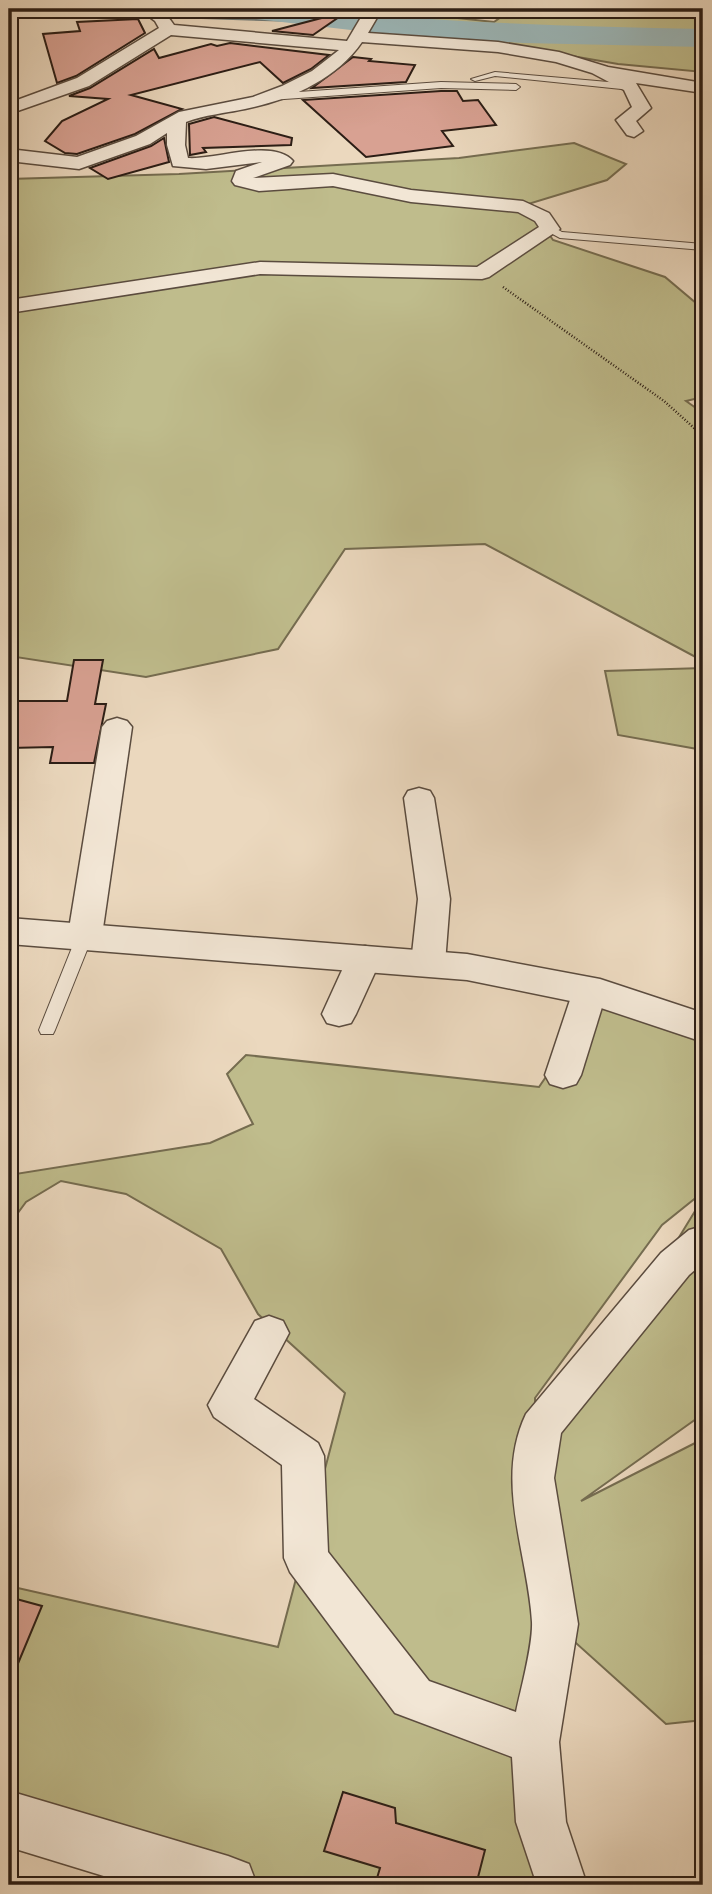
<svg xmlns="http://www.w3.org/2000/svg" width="712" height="1894" viewBox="0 0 712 1894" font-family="'IM FELL French Canon',serif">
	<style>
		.green { fill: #bfbc8c; stroke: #756c50; stroke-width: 2 }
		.water { fill: #9cb8ba; stroke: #6f7a78; stroke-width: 2 }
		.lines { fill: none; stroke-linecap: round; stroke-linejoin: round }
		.river { fill: #9cb8ba; fill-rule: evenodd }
		.building { fill: #d8a192; stroke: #2b1d15; stroke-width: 2 }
		.service-casing { stroke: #5b4c3f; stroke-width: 2 }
		.minor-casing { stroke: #5b4c3f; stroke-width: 3 }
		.tertiary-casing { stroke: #5b4c3f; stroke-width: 3 }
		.path { stroke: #2b1d15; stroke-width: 2.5; stroke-dasharray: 1 2; stroke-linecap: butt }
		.service { fill: #f2e6d5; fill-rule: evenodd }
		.minor { fill: #f2e6d5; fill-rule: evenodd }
		.tertiary { fill: #f2e6d5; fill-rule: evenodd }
	</style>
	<rect width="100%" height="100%" fill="#ebd8be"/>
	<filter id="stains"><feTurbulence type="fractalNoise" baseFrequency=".00286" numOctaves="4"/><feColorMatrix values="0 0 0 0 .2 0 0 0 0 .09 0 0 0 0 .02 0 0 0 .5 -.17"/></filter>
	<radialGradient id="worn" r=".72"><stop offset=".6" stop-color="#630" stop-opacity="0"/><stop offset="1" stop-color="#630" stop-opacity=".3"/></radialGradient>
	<!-- green -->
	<g class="green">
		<path d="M 512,9 L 703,9 L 703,72 L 618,64 L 543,51 L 374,35 L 393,11 L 494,22 Z"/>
		<path d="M 574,143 L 626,164 L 607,180 L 528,204 L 553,240 L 665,277 L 703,309 L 703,397 L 686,401 L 703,413 L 703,661 L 485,544 L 345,549 L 278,649 L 146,677 L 9,656 L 9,442 L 17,332 L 9,322 L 9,179 L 179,174 L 459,158 Z"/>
		<path d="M 703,668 L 703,750 L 618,735 L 605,671 Z"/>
		<path d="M 595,1005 L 703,1033 L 703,1192 L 662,1225 L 535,1398 L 535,1473 L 703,1198 L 703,1414 L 581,1501 L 703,1439 L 703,1720 L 666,1724 L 556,1625 L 549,1723 L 572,1885 L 230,1885 L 9,1817 L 9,1586 L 278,1647 L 345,1393 L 258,1314 L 221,1249 L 126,1194 L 61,1181 L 26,1202 L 9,1225 L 9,1175 L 210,1143 L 253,1124 L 227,1074 L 246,1055 L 539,1087 Z"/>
	</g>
	<!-- water -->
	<path class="water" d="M 160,9 L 310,9 L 296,21 L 171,17 Z"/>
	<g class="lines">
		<!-- river -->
		<path class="river" d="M 232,9 C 298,6 363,15 430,19 C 521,25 612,27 703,29 L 703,47 L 523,43 L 394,35 L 247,18 L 236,15 Z"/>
	</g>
	<!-- building -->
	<g class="building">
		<path d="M 337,14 L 339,17 L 313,35 L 272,31 Z"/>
		<path d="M 138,19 L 145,33 L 76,76 L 57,83 L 43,34 L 80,31 L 77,22 Z"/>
		<path d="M 230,43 L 329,55 L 311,69 L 283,83 L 260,62 L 131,95 L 182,109 L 135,134 L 77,154 L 65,153 L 45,141 L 62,121 L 108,99 L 69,96 L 90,88 L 154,49 L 159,58 L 211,44 L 217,46 Z"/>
		<path d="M 353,57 L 371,59 L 369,61 L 415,65 L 406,82 L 312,88 Z"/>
		<path d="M 441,91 L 457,91 L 463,101 L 478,100 L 496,125 L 442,131 L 453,146 L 366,157 L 303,100 Z"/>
		<path d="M 214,117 L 292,138 L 291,145 L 203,148 L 206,152 L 190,155 L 189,124 Z"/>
		<path d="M 164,138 L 169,162 L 108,179 L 90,168 L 151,146 Z"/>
		<path d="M 74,660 L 103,660 L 95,704 L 106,704 L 94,763 L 50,763 L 53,747 L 9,748 L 9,701 L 67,701 Z"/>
		<path d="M 9,1597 L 42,1606 L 9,1685 Z"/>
		<path d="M 343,1792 L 395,1808 L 396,1823 L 485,1850 L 476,1885 L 375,1885 L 380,1868 L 324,1851 Z"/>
	</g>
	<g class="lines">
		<!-- service casing -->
		<g class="service-casing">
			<g id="service">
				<path d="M 495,72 L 631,84 L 635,87 L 631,90 L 495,76 L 475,81 L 471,79 Z"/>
				<path d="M 441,82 L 516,84 L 520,87 L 516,90 L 441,88 L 270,100 L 266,97 L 270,94 Z"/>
				<path d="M 547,227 L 553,227 L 562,232 L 703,244 L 703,250 L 560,238 L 547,231 Z"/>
				<path d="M 85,930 L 93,935 L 55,1030 L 53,1034 L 41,1034 L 39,1030 L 77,935 Z"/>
			</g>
		</g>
		<!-- minor casing -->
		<g class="minor-casing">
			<g id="minor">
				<path d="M 139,9 C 156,8 164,10 174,25 L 347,41 L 366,9 L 382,9 L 368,33 L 498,42 L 559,52 L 608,67 L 703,83 L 703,93 L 636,83 L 651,108 L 636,121 L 643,131 L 634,137 L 627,135 L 616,120 L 632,107 L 624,90 L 592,73 L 556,62 L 498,52 L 362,42 C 336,80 289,100 245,109 C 225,113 205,115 186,122 L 185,145 L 188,158 C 215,160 273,138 293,161 L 290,165 L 253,178 L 333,174 L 411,190 L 523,201 L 549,213 L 560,229 L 489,277 L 482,279 L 260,274 L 9,313 L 9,300 L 260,262 L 477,267 L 539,227 L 535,221 L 518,212 L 411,202 L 333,186 L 259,191 L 235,185 L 232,181 L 236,171 L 262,162 L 206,169 L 173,166 L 167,145 L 167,133 L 150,144 L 79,169 L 9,161 L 9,149 L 77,157 L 136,136 L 179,112 L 253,97 L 282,86 L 312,71 L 339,50 L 171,35 L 89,86 L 9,114 L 9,103 L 77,78 L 159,28 L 155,21 Z"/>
				<path d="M 117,718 L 127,721 L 132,727 L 102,935 L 97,943 L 85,946 L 73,943 L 68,935 L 102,727 L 107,721 Z"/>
				<path d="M 419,788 L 430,791 L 434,798 L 450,899 L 445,963 L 440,971 L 428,975 L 416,971 L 411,963 L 418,899 L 404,798 L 408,791 Z"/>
				<path d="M 365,946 L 377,949 L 382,957 L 356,1014 L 351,1023 L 339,1026 L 327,1023 L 322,1014 L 348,957 L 353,949 Z"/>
				<path d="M 590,979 L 602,983 L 607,991 L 581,1075 L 576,1084 L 563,1088 L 550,1084 L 545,1075 L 573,991 L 578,983 Z"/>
				<path d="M 703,1226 L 703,1263 L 689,1275 L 561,1433 L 554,1478 L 578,1624 L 559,1742 L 566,1822 L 587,1885 L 537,1885 L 516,1822 L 512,1757 L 395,1713 L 290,1572 L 284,1558 L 282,1465 L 214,1417 L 208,1405 L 255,1321 L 269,1316 L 283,1321 L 289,1333 L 254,1399 L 318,1443 L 324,1456 L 328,1552 L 429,1681 L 516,1712 C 521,1688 533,1645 532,1622 C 528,1553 494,1481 526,1414 L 661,1253 L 689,1230 Z"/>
			</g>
		</g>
		<!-- tertiary casing -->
		<g class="tertiary-casing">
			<g id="tertiary">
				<path d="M 9,918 L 467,954 L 600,979 L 703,1013 L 703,1042 L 595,1006 L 467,980 L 9,944 Z"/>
				<path d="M 9,1791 L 228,1856 L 249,1864 L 257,1885 L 133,1885 L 9,1847 Z"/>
			</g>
		</g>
		<!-- path -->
		<path class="path" d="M 503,287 L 664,401 L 703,436"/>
		<!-- service -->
		<use href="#service" class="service"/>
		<!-- minor -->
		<use href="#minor" class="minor"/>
		<!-- tertiary -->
		<use href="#tertiary" class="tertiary"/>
	</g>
	<!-- margin -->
	<rect width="712" height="1894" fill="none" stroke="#ebd8be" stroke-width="35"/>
	<rect x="10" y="10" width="691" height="1873" fill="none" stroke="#2b1d15" stroke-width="3.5"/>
	<rect x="18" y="18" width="677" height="1859" fill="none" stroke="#2b1d15" stroke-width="2"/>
	<rect width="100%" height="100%" filter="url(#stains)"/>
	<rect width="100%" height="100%" fill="url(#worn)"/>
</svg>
